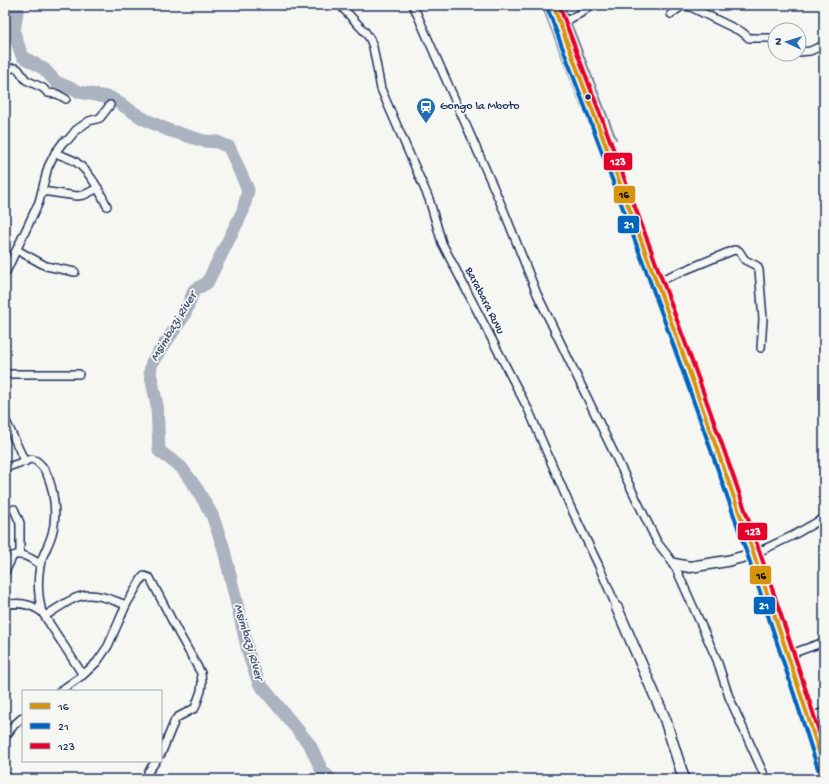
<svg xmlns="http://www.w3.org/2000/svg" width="829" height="784" viewBox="0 0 829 784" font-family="'Gochi Hand',sans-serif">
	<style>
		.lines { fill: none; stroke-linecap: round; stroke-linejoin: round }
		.stream { stroke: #717e99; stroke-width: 2 }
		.river { stroke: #abb2c0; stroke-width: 13 }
		.street-casing { stroke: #1b2f5e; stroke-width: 10 }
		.secondary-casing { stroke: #1b2f5e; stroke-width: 13 }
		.primary-casing { stroke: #1b2f5e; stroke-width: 14 }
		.street { stroke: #f6f6f2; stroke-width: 7 }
		.secondary { stroke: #f6f6f2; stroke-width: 10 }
		.primary { stroke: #f6f6f2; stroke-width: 11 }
		.bus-1-casing { stroke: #f6f6f2; stroke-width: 7 }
		.bus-2-casing { stroke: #f6f6f2; stroke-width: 7 }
		.bus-3-casing { stroke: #f6f6f2; stroke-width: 7 }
		.bus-1 { stroke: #d6940e; stroke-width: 4 }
		.bus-2 { stroke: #0065bd; stroke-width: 4 }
		.bus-3 { stroke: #e4002b; stroke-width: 4 }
		.bus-dot { fill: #1b2f5e; stroke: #f6f6f2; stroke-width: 1.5 }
		.labels { text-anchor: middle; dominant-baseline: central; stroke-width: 3.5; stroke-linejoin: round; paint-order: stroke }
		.poi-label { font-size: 12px; fill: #1b2f5e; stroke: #f6f6f2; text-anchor: start }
		.street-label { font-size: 12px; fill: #1b2f5e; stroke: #f6f6f2 }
		.water-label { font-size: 13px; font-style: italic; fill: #46567b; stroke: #f6f6f2 }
		.line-badge { stroke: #f6f6f2; stroke-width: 1.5 }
		.badge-label { font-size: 11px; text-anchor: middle; font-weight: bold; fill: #fff }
		.pale-badge-label { font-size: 11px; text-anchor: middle; font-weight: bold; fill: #111 }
	</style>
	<rect width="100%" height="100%" fill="#f6f6f2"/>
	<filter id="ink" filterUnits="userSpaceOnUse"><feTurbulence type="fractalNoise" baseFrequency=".025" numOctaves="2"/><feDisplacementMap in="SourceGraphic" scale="8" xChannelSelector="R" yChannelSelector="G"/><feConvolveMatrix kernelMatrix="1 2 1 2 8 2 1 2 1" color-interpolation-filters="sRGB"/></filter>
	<g filter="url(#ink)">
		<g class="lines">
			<!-- stream -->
			<g class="stream">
				<path d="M 542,5 L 581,105 L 597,136"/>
				<path d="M 563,5 L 568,17"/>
				<path d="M 570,21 L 616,139"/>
			</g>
			<!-- river -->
			<path class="river" d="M 18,5 L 14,32 L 22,56 L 44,69 L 56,82 L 80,92 L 111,98 L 144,119 L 168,130 L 204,141 L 217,142 L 229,147 L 248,190 L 243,211 L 207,283 L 194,290 L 184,316 L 152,362 L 150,372 L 157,405 L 159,451 L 181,467 L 197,489 L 212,515 L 223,546 L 250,659 L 259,683 L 310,745 L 322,771 L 331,779"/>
			<!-- street casing -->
			<g class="street-casing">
				<g id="street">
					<path d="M 340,5 L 366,33 L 370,39 L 373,47 L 381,89 L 429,199 L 442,243 L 529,411 L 570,506 L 598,564 L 617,608"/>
					<path d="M 413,5 L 504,211 L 537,294 L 657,542 L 674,564 L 717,660 L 729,697 L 766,779"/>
					<path d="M 671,14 L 682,6 L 691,7 L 713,18 L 742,32 L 749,38 L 771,38 L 775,43"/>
					<path d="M 560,24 L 581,13 L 591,5"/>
					<path d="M 799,52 L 810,51 L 824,45"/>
					<path d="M 784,54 L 785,54"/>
					<path d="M 5,69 L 15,68 L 18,69 L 26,80 L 43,88 L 48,93 L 57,94 L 66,99"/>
					<path d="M 55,153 C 62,156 70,158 76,162 C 91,173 99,190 107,206"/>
					<path d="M 42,191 L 77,196 L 84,195 L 98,188"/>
					<path d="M 17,250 L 46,266 L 75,272"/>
					<path d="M 5,274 L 39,202 L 48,167 L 55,153 L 64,141 L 68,140 L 76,130 L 89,121 L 100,118 L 110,105"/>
					<path d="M 656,282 L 734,250 L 739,251 L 745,260 L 757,266 L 759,270 L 763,319 L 761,348"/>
					<path d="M 5,374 L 79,374"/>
					<path d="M 5,402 L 5,410"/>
					<path d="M 5,419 L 25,462"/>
					<path d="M 5,468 L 31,459 L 35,460 C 54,472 58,514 52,534 C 49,545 42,555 40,566 C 37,582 38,596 42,612"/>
					<path d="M 14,509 L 20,523 L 20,555"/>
					<path d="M 754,554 L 792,536 L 824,518"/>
					<path d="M 5,572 L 13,556 C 23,552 31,559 40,564"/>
					<path d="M 5,605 C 18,602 31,604 42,612 L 83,675"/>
					<path d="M 45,616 C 81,593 84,588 126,605"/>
					<path d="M 788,655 L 824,642"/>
					<path d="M 60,691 L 83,675 L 97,662 L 108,646 L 126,605 L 142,578 L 144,576 L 150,578 L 178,632 L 201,673 L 202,683 L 201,691 L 195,708 L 178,717 L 175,720 L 161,754"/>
					<path d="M 809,718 L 824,712"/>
					<path d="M 5,737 L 14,725 L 23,717"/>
					<path d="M 5,777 L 10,779"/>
					<path d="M 147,779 L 148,772 L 156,761"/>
				</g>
			</g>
			<!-- secondary casing -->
			<g class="secondary-casing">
				<g id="secondary">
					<path d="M 674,564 L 690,567 L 727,561 L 754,554"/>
					<path d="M 617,608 L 665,719 L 684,779"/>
				</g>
			</g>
			<!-- primary casing -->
			<g class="primary-casing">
				<path id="primary" d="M 553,5 C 648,257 745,509 824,767"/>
			</g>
			<!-- street -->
			<use href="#street" class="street"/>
			<!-- secondary -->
			<use href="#secondary" class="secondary"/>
			<!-- primary -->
			<use href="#primary" class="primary"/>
			<!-- bus-1 casing -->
			<g class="bus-1-casing">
				<path id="bus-1" d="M 553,5 C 648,257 743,510 824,767"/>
			</g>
			<!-- bus-2 casing -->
			<g class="bus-2-casing">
				<path id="bus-2" d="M 547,7 C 643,259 737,512 818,769"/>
			</g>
			<!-- bus-3 casing -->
			<g class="bus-3-casing">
				<path id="bus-3" d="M 559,5 C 652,251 745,496 824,747"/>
			</g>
			<!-- bus-1 -->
			<use href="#bus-1" class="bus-1"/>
			<!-- bus-2 -->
			<use href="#bus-2" class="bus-2"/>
			<!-- bus-3 -->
			<use href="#bus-3" class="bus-3"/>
		</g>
	</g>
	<!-- icons -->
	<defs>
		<g id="station-pin" transform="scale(1)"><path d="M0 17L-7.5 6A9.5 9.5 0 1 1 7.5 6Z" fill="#1f6fb2" stroke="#f6f6f2"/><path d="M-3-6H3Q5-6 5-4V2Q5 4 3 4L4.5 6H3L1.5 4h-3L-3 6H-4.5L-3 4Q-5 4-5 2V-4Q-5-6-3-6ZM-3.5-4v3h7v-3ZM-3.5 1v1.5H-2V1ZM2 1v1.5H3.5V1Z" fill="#fff"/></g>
	</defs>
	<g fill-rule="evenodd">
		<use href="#station-pin" x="426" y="107"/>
	</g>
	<!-- markers -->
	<circle class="bus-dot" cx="588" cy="97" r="3.5"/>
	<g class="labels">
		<!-- poi labels -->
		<g class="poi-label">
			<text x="440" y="107">Gongo la Mboto</text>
		</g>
		<!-- street labels -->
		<g class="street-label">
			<text transform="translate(484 301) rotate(63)">Barabara Ruvu</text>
		</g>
		<!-- water labels -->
		<g class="water-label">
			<text transform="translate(174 327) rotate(-59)">Msimbazi River</text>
			<text transform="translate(248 642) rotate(74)">Msimbazi River</text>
		</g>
	</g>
	<g class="line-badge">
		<rect x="603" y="152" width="30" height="19" rx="4" fill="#e4002b"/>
		<rect x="613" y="185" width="23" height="19" rx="4" fill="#d6940e"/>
		<rect x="617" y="215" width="23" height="19" rx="4" fill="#0065bd"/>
		<rect x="737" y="522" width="31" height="19" rx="4" fill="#e4002b"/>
		<rect x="749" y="565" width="23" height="20" rx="4" fill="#d6940e"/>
		<rect x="753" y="596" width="23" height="19" rx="4" fill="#0065bd"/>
	</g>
	<g class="badge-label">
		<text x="618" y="165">123</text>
		<text x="629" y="228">21</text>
		<text x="753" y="535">123</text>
		<text x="764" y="609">21</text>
	</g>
	<g class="pale-badge-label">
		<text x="624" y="198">16</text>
		<text x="761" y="579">16</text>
	</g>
	<!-- margin -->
	<rect width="829" height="784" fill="none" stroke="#f6f6f2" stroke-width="20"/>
	<rect x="10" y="10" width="809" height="764" fill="none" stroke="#1b2f5e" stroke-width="1.5" filter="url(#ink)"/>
	<!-- legend -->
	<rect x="22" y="690" width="140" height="72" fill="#f6f6f2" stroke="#9ea6b7"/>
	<rect x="30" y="703" width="20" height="6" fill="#d6940e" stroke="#9ea6b7"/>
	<text x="58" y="710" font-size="12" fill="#1b2f5e">16</text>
	<rect x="30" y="723" width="20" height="6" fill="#0065bd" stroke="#9ea6b7"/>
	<text x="58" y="730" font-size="12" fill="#1b2f5e">21</text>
	<rect x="30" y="743" width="20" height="6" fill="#e4002b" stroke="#9ea6b7"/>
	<text x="58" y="750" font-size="12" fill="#1b2f5e">123</text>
	<!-- north arrow -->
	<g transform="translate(787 42) rotate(274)"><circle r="19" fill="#f6f6f2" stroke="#9ea6b7"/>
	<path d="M0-3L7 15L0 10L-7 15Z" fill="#1f6fb2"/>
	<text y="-6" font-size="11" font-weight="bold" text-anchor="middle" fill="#1b2f5e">N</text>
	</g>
</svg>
